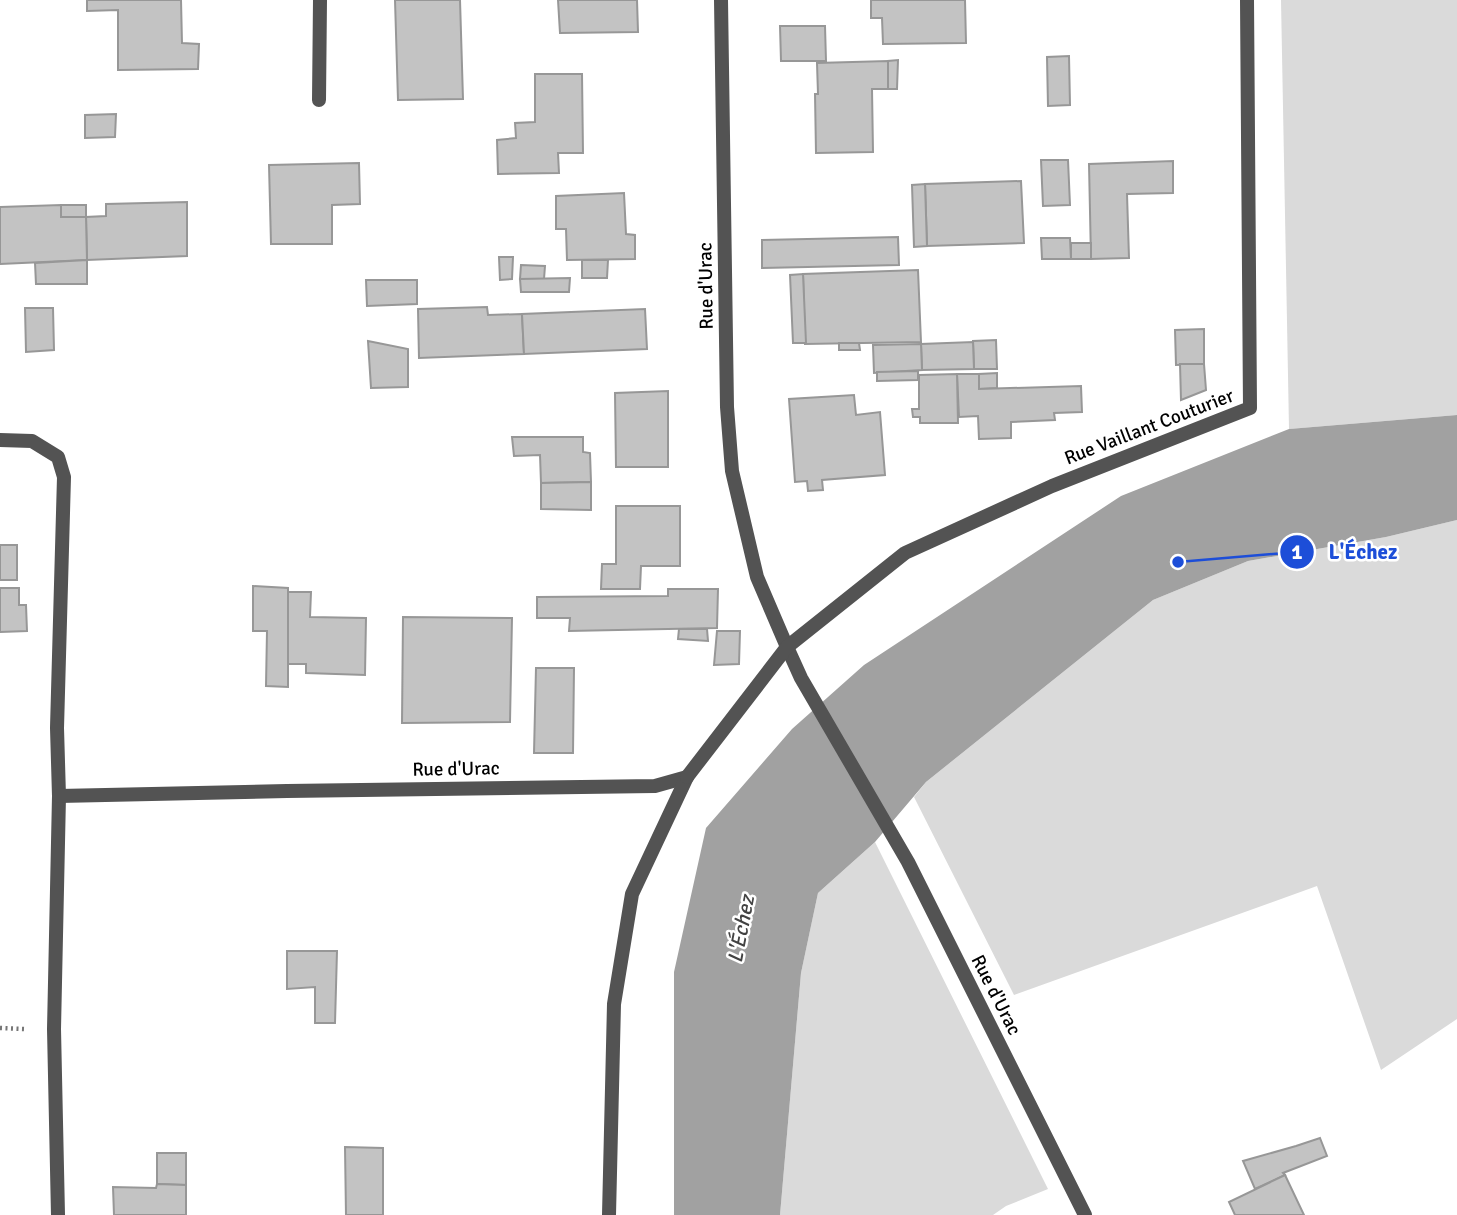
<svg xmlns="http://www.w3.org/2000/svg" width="1457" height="1215" viewBox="0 0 1457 1215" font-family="Signika,sans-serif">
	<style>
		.green { fill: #dadada }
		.water { fill: #a1a1a1 }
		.building { fill: #c3c3c3; stroke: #979797; stroke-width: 2 }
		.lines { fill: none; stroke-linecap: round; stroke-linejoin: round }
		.path { stroke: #757575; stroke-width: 4.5; stroke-dasharray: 2 3.5; stroke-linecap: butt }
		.lane { stroke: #535353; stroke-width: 14 }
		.street { stroke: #535353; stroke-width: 14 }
		.labels { text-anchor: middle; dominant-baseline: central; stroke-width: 5; stroke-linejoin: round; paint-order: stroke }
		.street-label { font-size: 19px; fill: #000; stroke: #fff }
		.water-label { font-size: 21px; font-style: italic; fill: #424242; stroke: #fff }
		.leader { fill: none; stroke: #1d4ed8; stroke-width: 2.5 }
		.callout-dot { fill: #1d4ed8; stroke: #fff; stroke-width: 2.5 }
		.mark-label { font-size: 21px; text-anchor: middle; font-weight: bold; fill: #fff }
		.callout-label { font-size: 21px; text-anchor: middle; font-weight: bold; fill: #1d4ed8; stroke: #fff; stroke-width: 5; stroke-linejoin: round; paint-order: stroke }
	</style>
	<rect width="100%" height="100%" fill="#fff"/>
	<!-- green -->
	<g class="green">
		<path d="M 1281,0 L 1457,0 L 1457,415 L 1289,429 Z"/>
		<path d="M 1457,520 L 1457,1019 L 1381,1070 L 1317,886 L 1014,995 L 914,797 L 926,782 L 1153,600 L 1248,561 L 1386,537 Z"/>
		<path d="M 875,842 L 1048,1189 L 1006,1206 L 993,1215 L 780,1215 L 801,973 L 818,893 Z"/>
	</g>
	<!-- water -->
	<path class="water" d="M 1457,415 L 1457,520 L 1386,537 L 1248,561 L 1153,600 L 926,782 L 875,842 L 818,893 L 801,973 L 780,1215 L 674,1215 L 674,972 L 706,828 L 792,729 L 864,665 L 1121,496 L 1289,429 Z"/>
	<!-- building -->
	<g class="building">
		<path d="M 87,0 L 181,0 L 182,43 L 199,44 L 198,69 L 118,70 L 118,10 L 87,11 Z"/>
		<path d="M 395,0 L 460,0 L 463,99 L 398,100 Z"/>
		<path d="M 558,0 L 637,0 L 638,32 L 560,33 Z"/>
		<path d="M 871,0 L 965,0 L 966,43 L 883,44 L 882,18 L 871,18 Z"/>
		<path d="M 780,26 L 825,26 L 826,61 L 781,61 Z"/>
		<path d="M 1069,56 L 1070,105 L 1048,106 L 1047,57 Z"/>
		<path d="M 898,60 L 897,89 L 888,89 L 888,61 Z"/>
		<path d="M 888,61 L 888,89 L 872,89 L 873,152 L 816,153 L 815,94 L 818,94 L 817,63 Z"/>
		<path d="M 535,74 L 582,74 L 583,153 L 558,153 L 559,173 L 498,174 L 497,140 L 516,138 L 515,123 L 535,122 Z"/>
		<path d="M 116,114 L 115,137 L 85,138 L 85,115 Z"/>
		<path d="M 1041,160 L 1068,160 L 1070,205 L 1043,206 Z"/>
		<path d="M 1173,161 L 1173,193 L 1127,194 L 1129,258 L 1091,259 L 1089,164 Z"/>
		<path d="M 359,163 L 360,204 L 332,205 L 332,244 L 271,244 L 269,165 Z"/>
		<path d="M 1021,181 L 1024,243 L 927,246 L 925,184 Z"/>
		<path d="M 925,184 L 927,246 L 914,247 L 912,185 Z"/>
		<path d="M 624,193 L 626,234 L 635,235 L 635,259 L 567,260 L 566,229 L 556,229 L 556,196 Z"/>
		<path d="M 187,202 L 187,256 L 87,260 L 86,217 L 106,216 L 106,204 Z"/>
		<rect x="61" y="205" width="25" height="12"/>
		<path d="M 61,205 L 61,217 L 86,217 L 87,260 L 0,264 L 0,207 Z"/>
		<path d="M 898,237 L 899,265 L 762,268 L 762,240 Z"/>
		<path d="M 1041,238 L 1070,238 L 1071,259 L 1042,259 Z"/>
		<rect x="1071" y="243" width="20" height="16"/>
		<path d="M 499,257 L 513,257 L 512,279 L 500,280 Z"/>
		<path d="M 87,260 L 87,284 L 36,284 L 35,263 Z"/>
		<path d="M 582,260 L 608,260 L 607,278 L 582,278 Z"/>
		<path d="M 521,265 L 545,266 L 544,279 L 520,279 Z"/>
		<path d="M 918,270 L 921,342 L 805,344 L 803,274 Z"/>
		<path d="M 803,274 L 806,343 L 793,343 L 790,275 Z"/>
		<path d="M 570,278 L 569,292 L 521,292 L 520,279 Z"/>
		<path d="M 366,280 L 417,280 L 417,304 L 367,306 Z"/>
		<path d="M 487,307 L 488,315 L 522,314 L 524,354 L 419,358 L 418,309 Z"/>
		<path d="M 25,308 L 53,308 L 54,350 L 26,352 Z"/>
		<path d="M 645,309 L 647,349 L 524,354 L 522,314 Z"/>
		<path d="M 1204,329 L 1204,364 L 1176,365 L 1175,330 Z"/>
		<path d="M 996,340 L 997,369 L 974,369 L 973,341 Z"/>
		<path d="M 368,341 L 408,349 L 408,387 L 371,388 Z"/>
		<path d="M 973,342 L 974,369 L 922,370 L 921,344 Z"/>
		<path d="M 839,343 L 859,343 L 860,350 L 839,350 Z"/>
		<path d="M 921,344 L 922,370 L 874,373 L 873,345 Z"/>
		<path d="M 1180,364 L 1204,364 L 1206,390 L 1181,400 Z"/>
		<path d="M 918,371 L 918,380 L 877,381 L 877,372 Z"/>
		<path d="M 997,373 L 997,388 L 979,389 L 979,374 Z"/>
		<path d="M 957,374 L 979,374 L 979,389 L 1081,386 L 1082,412 L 1054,413 L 1055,420 L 1011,422 L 1011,438 L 979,439 L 978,416 L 959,417 Z"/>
		<path d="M 957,374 L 958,423 L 920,423 L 920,417 L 913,417 L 912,409 L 919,409 L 919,375 Z"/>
		<path d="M 668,391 L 668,467 L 616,467 L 615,393 Z"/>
		<path d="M 854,395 L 856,415 L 880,412 L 885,475 L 822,480 L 823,490 L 808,491 L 807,481 L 795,482 L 789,399 Z"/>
		<path d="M 512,437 L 583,437 L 583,452 L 590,453 L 591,482 L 541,483 L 540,455 L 514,456 Z"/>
		<path d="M 591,482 L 591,510 L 541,509 L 541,483 Z"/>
		<path d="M 616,506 L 680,506 L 680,566 L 641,566 L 640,589 L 601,589 L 602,564 L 616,564 Z"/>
		<rect x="0" y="545" width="17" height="35"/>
		<path d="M 253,586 L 288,588 L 288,687 L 266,686 L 267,631 L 253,631 Z"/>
		<path d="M 0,588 L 19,588 L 19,605 L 26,605 L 27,631 L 0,632 Z"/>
		<path d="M 668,589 L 718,589 L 717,628 L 569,631 L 570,618 L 537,618 L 537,597 L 668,596 Z"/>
		<path d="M 288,592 L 311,592 L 310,617 L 366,618 L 365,675 L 306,673 L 306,664 L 288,664 Z"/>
		<path d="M 403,617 L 512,618 L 510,722 L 402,723 Z"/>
		<path d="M 679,629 L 707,629 L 708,641 L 678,639 Z"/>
		<path d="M 717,631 L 740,631 L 739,664 L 714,665 Z"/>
		<path d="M 536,668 L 574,668 L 573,753 L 534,753 Z"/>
		<path d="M 287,951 L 337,951 L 335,1023 L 315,1023 L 315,987 L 287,989 Z"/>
		<path d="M 1320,1138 L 1327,1156 L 1283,1173 L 1285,1175 L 1255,1189 L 1243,1161 L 1296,1146 Z"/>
		<path d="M 345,1147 L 383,1148 L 383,1215 L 346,1215 Z"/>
		<path d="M 157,1153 L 186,1153 L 186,1185 L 157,1184 Z"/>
		<path d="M 1285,1175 L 1304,1215 L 1235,1215 L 1229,1202 Z"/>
		<path d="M 157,1184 L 186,1185 L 186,1215 L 114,1215 L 113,1187 L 156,1188 Z"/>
	</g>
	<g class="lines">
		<!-- path -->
		<path class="path" d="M 0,1028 L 25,1029"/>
		<!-- lane -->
		<g class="lane">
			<path d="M 0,440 L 32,441 L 58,457 L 64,477 L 57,728 L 59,796 L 54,1029 L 58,1215"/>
			<path d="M 59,796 L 287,791 L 655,786 L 687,777"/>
			<path d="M 609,1215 L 614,1004 L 632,894 L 687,777"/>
		</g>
		<!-- street -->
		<g class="street">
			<path d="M 721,0 L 727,407 L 732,471 L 757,577 L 787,647 L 801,678 L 908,862 L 1085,1215"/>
			<path d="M 319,100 L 320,0"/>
			<path d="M 687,777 L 787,647 L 905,553 L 1052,486 L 1250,408 L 1247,0"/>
		</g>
	</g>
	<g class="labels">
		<!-- street labels -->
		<g class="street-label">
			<text transform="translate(706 286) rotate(-91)">Rue d'Urac</text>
			<text transform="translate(1149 427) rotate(-21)">Rue Vaillant Couturier</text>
			<text transform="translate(456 769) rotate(-1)">Rue d'Urac</text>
			<text transform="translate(996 995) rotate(63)">Rue d'Urac</text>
		</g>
		<!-- water labels -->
		<g class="water-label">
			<text transform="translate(741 929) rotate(-79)">L'Échez</text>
		</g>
	</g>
	<!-- callouts -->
	<path class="leader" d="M1178 562L1297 552"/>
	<g class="callout-dot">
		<circle cx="1178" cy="562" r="7"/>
		<circle cx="1297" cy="552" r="18"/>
	</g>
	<g class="mark-label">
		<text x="1297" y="559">1</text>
	</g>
	<g class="callout-label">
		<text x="1363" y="559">L'Échez</text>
	</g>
</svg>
